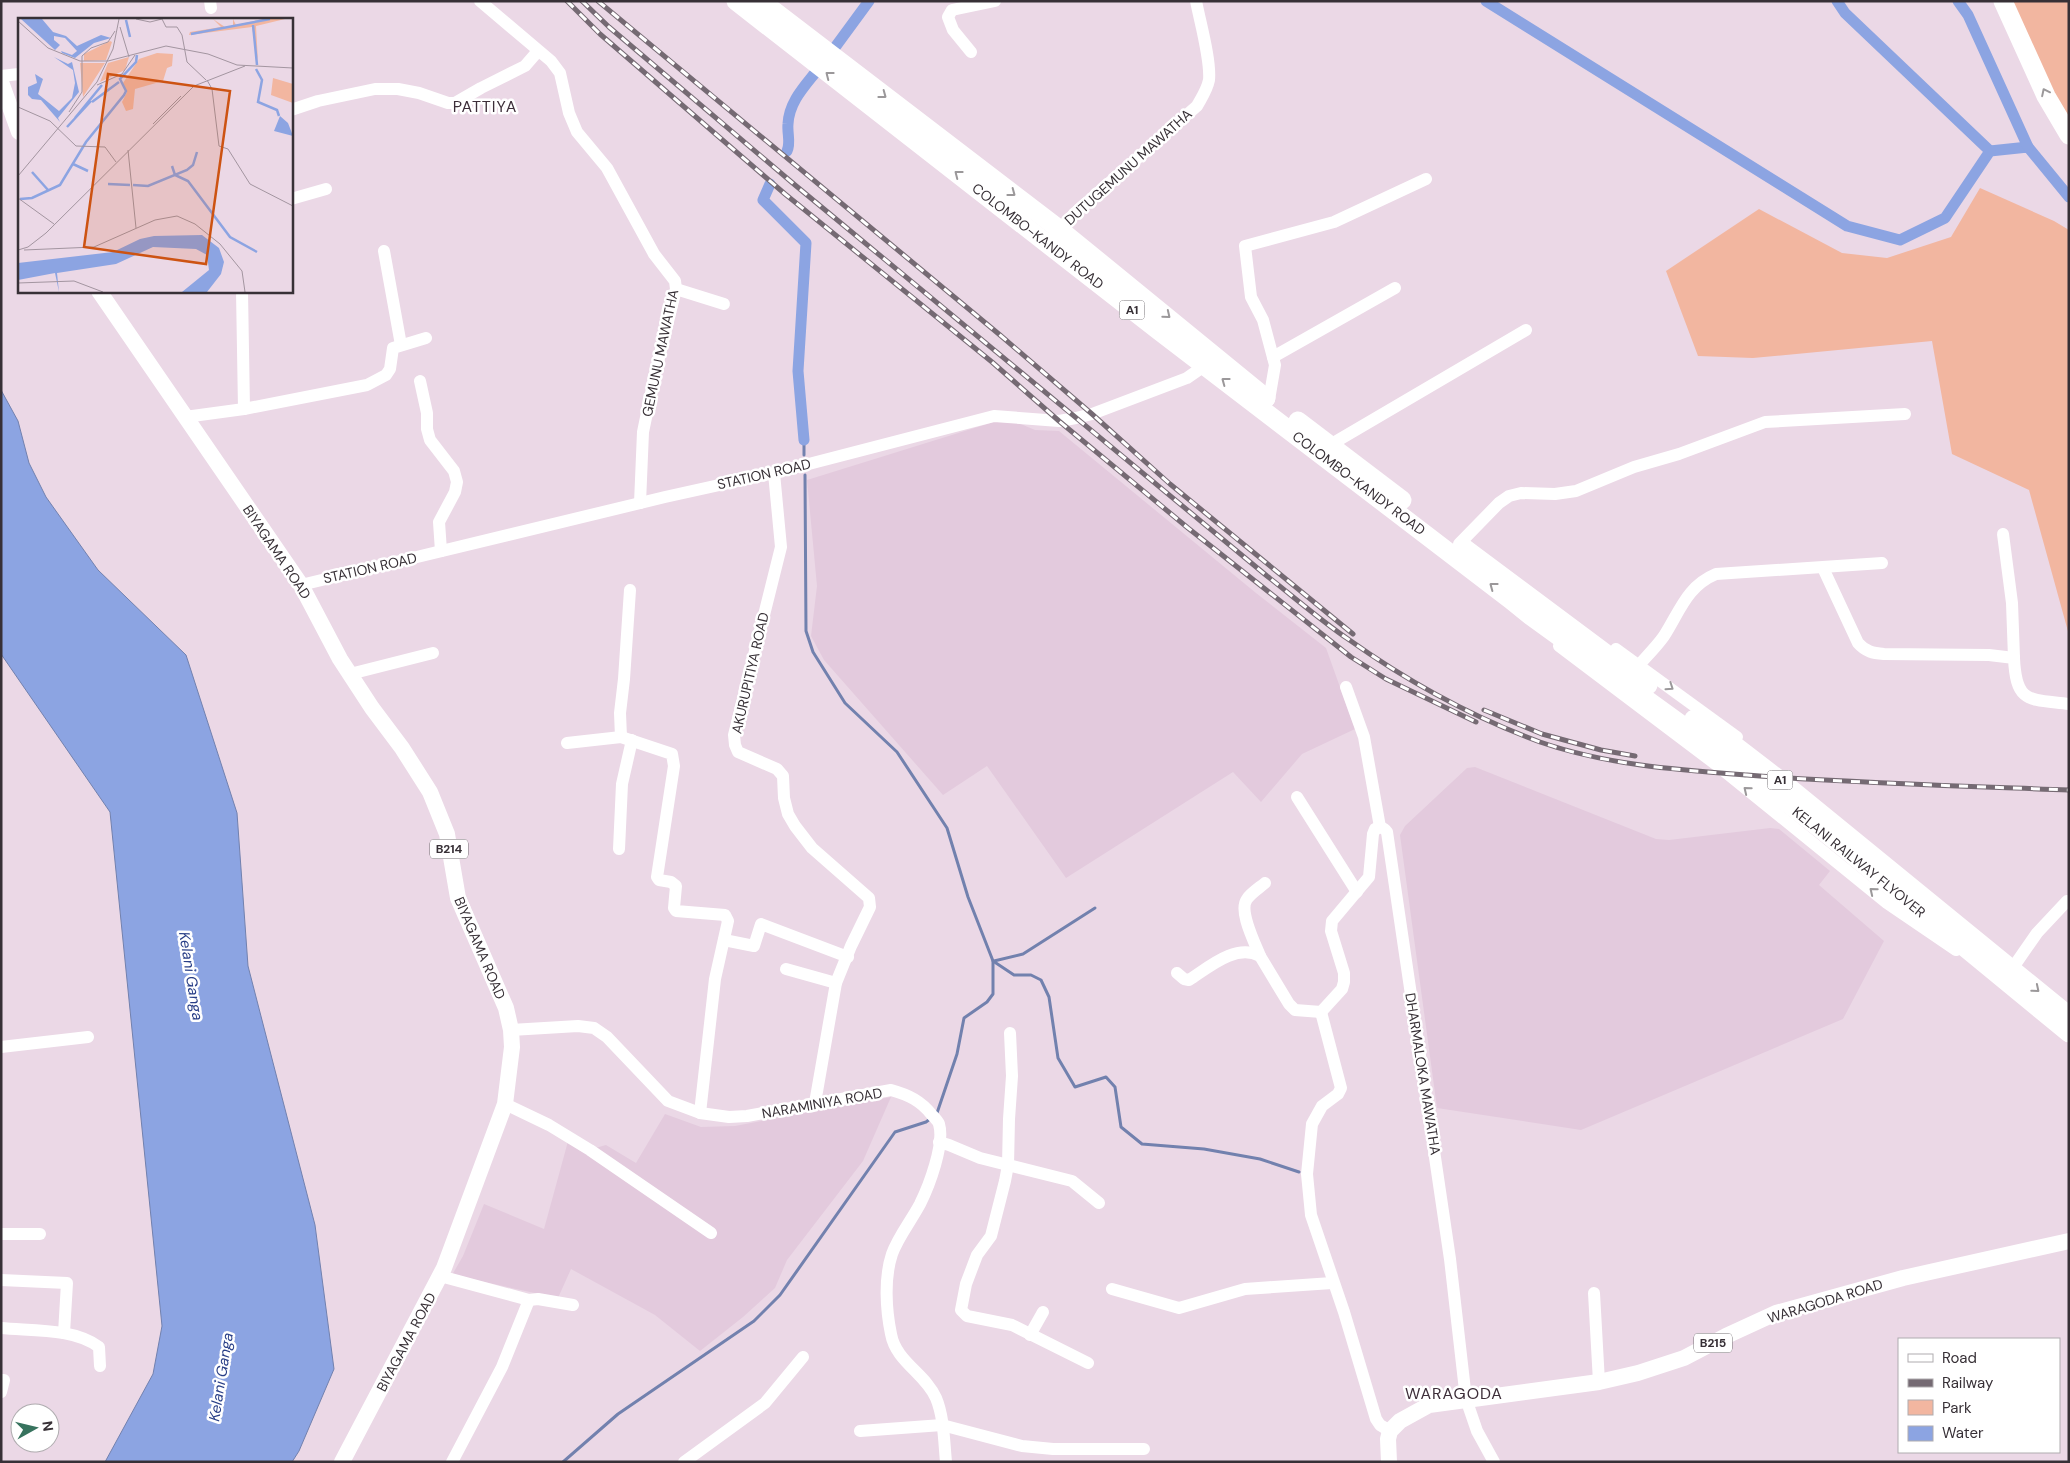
<svg xmlns="http://www.w3.org/2000/svg" width="2070" height="1463" viewBox="0 0 2070 1463" font-family="'DM Sans',sans-serif">
	<style>
		.built { fill: #e3cadd }
		.green { fill: #f2b6a0 }
		.water { fill: #8ca4e2; stroke: #7281ae }
		.lines { fill: none; stroke-linecap: round; stroke-linejoin: round }
		.stream { stroke: #7281ae; stroke-width: 3 }
		.canal { stroke: #8ca4e2; stroke-width: 11 }
		.minor { stroke: #fff; stroke-width: 12 }
		.major { stroke: #fff; stroke-width: 16 }
		.highway { stroke: #fff; stroke-width: 19 }
		.rail-casing { stroke: #756a73; stroke-width: 5 }
		.rail { stroke: #fff; stroke-width: 3; stroke-dasharray: 9; stroke-linecap: butt }
		.oneway { stroke: #9b989a }
		.labels { text-anchor: middle; dominant-baseline: central; stroke-width: 5; stroke-linejoin: round; paint-order: stroke }
		.shield { fill: #fff; stroke: #736e72; stroke-width: 1 }
		.shield-label { font-size: 12px; font-weight: bold; fill: #373036 }
		.street-label { font-size: 14px; fill: #373036; stroke: #fff }
		.water-label { font-size: 15px; font-style: italic; fill: #293f87; stroke: #fff }
		.quarter-label { font-size: 16px; letter-spacing: 1px; fill: #3d2e39; stroke: #fff }
		.inset-river { fill: none; stroke: #8ca4e2; stroke-width: 2.5 }
		.inset-road { fill: none; stroke: #a395a0; stroke-width: 1 }
		.view { fill: #cd5312; fill-opacity: 0.15; stroke: #cd5312; stroke-width: 2.5 }
		.inset-edge { fill: none; stroke: #373036; stroke-width: 2.5 }
	</style>
	<rect width="100%" height="100%" fill="#ebd8e6"/>
	<!-- built -->
	<g class="built">
		<path d="M 997,421 L 1016,422 L 1035,430 L 1059,431 L 1256,593 L 1326,648 L 1355,729 L 1302,754 L 1261,802 L 1233,772 L 1066,878 L 987,766 L 943,795 L 824,660 L 811,636 L 817,586 L 807,480 Z"/>
		<path d="M 1475,767 L 1656,839 L 1669,840 L 1770,828 L 1779,829 L 1830,871 L 1819,885 L 1884,941 L 1843,1019 L 1581,1130 L 1437,1108 L 1400,835 L 1405,826 L 1467,768 Z"/>
		<path d="M 891,1097 L 863,1161 L 787,1260 L 775,1288 L 743,1317 L 700,1351 L 655,1315 L 571,1269 L 558,1298 L 452,1275 L 463,1256 L 484,1204 L 544,1229 L 570,1134 L 592,1149 L 606,1145 L 636,1163 L 665,1114 L 701,1127 L 735,1126 Z"/>
	</g>
	<!-- green -->
	<g class="green">
		<path d="M 2009,1 L 2069,1 L 2069,125 Z"/>
		<path d="M 1980,188 L 2054,221 L 2069,230 L 2069,635 L 2029,490 L 1952,454 L 1932,341 L 1753,358 L 1698,356 L 1666,271 L 1759,209 L 1842,253 L 1887,258 L 1951,237 Z"/>
	</g>
	<!-- water -->
	<path class="water" d="M 1,390 L 18,421 L 29,463 L 46,497 L 98,570 L 186,655 L 237,813 L 248,966 L 315,1225 L 334,1369 L 299,1451 L 292,1462 L 105,1462 L 153,1374 L 162,1326 L 110,812 L 1,654 Z"/>
	<g class="lines">
		<!-- stream -->
		<g class="stream">
			<path d="M 804,440 L 804,455"/>
			<path d="M 805,475 L 806,631 L 813,652 L 845,703 L 897,752 L 947,828 L 968,897 L 993,961 L 993,994 L 987,1002 L 964,1018 L 957,1054 L 937,1113 L 935,1115"/>
			<path d="M 993,961 L 1014,975 L 1031,975 L 1041,980 L 1049,997 L 1058,1058 L 1075,1087 L 1106,1077 L 1115,1087 L 1121,1127 L 1142,1144 L 1204,1149 L 1260,1159 L 1299,1172"/>
			<path d="M 994,961 L 1023,954 L 1095,908"/>
			<path d="M 563,1462 L 618,1414 L 754,1321 L 780,1295 L 895,1132 L 926,1122 L 930,1119"/>
		</g>
		<!-- canal -->
		<g class="canal">
			<path d="M 1486,1 L 1847,226 L 1900,240 L 1945,218 L 1990,151 L 2028,147 L 2069,197"/>
			<path d="M 1837,1 L 1845,13 L 1990,151"/>
			<path d="M 1958,1 L 1968,15 L 2028,147"/>
			<path d="M 836,46 L 869,1"/>
			<path d="M 787,151 C 791,143 787,133 788,124 C 789,103 803,88 815,73"/>
			<path d="M 770,184 L 763,200 L 806,243 L 798,371 L 804,440"/>
		</g>
		<!-- minor -->
		<g class="minor">
			<path d="M 210,1 L 211,8"/>
			<path d="M 480,1 L 551,61 L 560,73 L 569,113 L 577,132 L 607,168 L 654,254 L 675,281 L 676,289 L 655,374 L 643,432 L 640,503"/>
			<path d="M 971,52 L 953,30 L 948,17 L 952,10 L 995,1"/>
			<path d="M 1,76 L 19,74"/>
			<path d="M 291,110 L 318,101 L 375,89 L 398,89 L 419,93 L 448,103 L 455,103 L 481,88 L 525,66 L 538,51"/>
			<path d="M 291,199 L 326,189"/>
			<path d="M 1055,234 L 1076,212 L 1197,106 C 1202,97 1207,90 1209,80 C 1211,60 1200,22 1196,1"/>
			<path d="M 384,251 L 401,345"/>
			<path d="M 676,289 L 724,304"/>
			<path d="M 242,291 L 244,409"/>
			<path d="M 1273,357 L 1395,288"/>
			<path d="M 420,381 L 427,413 L 427,429 L 430,440 L 454,471 L 457,482 L 455,492 L 439,522 L 441,551"/>
			<path d="M 1269,400 L 1275,365 L 1263,320 L 1251,297 L 1245,246 L 1334,222 L 1426,179"/>
			<path d="M 185,417 L 244,409 L 367,385 L 386,375 L 390,369 L 393,348 L 426,338"/>
			<path d="M 1330,445 L 1526,330"/>
			<path d="M 774,473 L 781,547 L 734,735 L 735,745 L 738,752 L 777,769 L 783,776 L 784,798 L 788,814 L 795,826 L 812,848 L 869,898 L 870,907 L 851,946 L 836,983 L 815,1103"/>
			<path d="M 2003,534 L 2012,603 L 2014,658"/>
			<path d="M 1459,544 L 1499,503 L 1509,496 L 1521,493 L 1555,494 L 1576,491 L 1634,467 L 1679,454 L 1765,422 L 1905,414"/>
			<path d="M 1823,568 L 1858,643 C 1866,652 1873,653 1884,654 L 1989,655 L 2014,658 C 2016,704 2029,699 2069,704"/>
			<path d="M 301,585 L 665,497 L 774,473 L 994,416 L 1059,421 L 1076,418 L 1092,414 L 1187,378 L 1210,362"/>
			<path d="M 1559,646 L 1718,766 L 1887,903 L 1956,950"/>
			<path d="M 1616,649 L 1737,737"/>
			<path d="M 1638,666 C 1647,656 1657,646 1664,636 C 1680,611 1687,586 1716,574 L 1882,563"/>
			<path d="M 350,674 L 433,653"/>
			<path d="M 1346,687 L 1364,737 L 1380,827"/>
			<path d="M 621,737 L 620,713 L 624,679 L 630,590"/>
			<path d="M 567,743 L 621,737 L 672,754 L 674,766 L 657,877 L 659,880 L 671,882 L 676,886 L 674,908 L 676,911 L 725,915 L 728,921 L 715,979 L 700,1113"/>
			<path d="M 1297,797 L 1357,892"/>
			<path d="M 619,849 L 622,784 L 632,740"/>
			<path d="M 724,940 L 754,946 L 761,924 L 848,957"/>
			<path d="M 1260,956 C 1255,943 1238,911 1247,899 C 1251,893 1259,888 1265,883"/>
			<path d="M 786,969 L 836,983"/>
			<path d="M 2012,969 L 2037,933 L 2067,901"/>
			<path d="M 1177,973 L 1184,979 L 1189,980 C 1209,967 1236,943 1260,956 L 1289,1004 L 1295,1010 L 1321,1012"/>
			<path d="M 1321,1012 L 1342,989 L 1344,982 L 1344,973 L 1331,931 L 1332,921 L 1369,877 L 1373,834 L 1375,829 C 1381,827 1383,827 1387,832 L 1450,1259 L 1466,1399 L 1477,1431 L 1494,1462"/>
			<path d="M 1321,1012 L 1341,1088 L 1338,1094 L 1322,1106 L 1312,1124 L 1307,1174 L 1311,1215 L 1344,1312 L 1376,1419 L 1380,1425 L 1390,1431"/>
			<path d="M 511,1030 L 578,1026 L 594,1028 L 607,1037 L 668,1101 L 700,1113 L 729,1117 L 747,1116 L 891,1090 C 909,1095 921,1101 932,1115 C 934,1117 938,1121 939,1124 C 945,1144 929,1186 920,1204 C 911,1221 898,1237 892,1254 C 884,1278 886,1310 891,1334 C 896,1362 925,1373 936,1398 C 944,1417 944,1442 946,1462"/>
			<path d="M 1010,1033 L 1012,1076 L 1009,1119 L 1008,1165 L 1005,1181 L 991,1236 L 977,1255 L 966,1284 L 961,1310 L 967,1316 L 1012,1325 L 1088,1363"/>
			<path d="M 1,1047 L 88,1037"/>
			<path d="M 505,1104 L 549,1125 L 590,1150 L 711,1233"/>
			<path d="M 939,1142 L 949,1145 L 980,1158 L 1072,1181 L 1099,1203"/>
			<path d="M 1,1234 L 40,1234"/>
			<path d="M 440,1276 L 529,1300 L 538,1299 L 573,1305"/>
			<path d="M 1,1280 L 67,1283 L 64,1333"/>
			<path d="M 1112,1289 L 1179,1308 L 1245,1289 L 1332,1283"/>
			<path d="M 1594,1293 L 1599,1382"/>
			<path d="M 1,1328 C 32,1331 74,1328 99,1347 L 100,1366"/>
			<path d="M 1030,1335 L 1043,1312"/>
			<path d="M 1,1380 L 4,1380 L 1,1392"/>
			<path d="M 860,1431 L 942,1425 L 1022,1446 L 1053,1449 L 1144,1449"/>
			<path d="M 452,1462 L 502,1367 L 529,1300"/>
			<path d="M 684,1462 L 765,1403 L 803,1357"/>
		</g>
		<!-- major -->
		<g class="major">
			<path d="M 1,82 L 19,132"/>
			<path d="M 99,291 L 301,585 L 340,659 L 372,708 L 402,748 L 430,792 L 447,834 L 458,898 L 506,1008 L 511,1030 L 512,1047 L 505,1104 L 444,1268 L 342,1462"/>
			<path d="M 1389,1462 L 1388,1439 L 1390,1431 L 1400,1421 L 1429,1405 L 1599,1382 L 1638,1373 L 1684,1358 L 1726,1336 L 1776,1313 L 1903,1278 L 2069,1241"/>
		</g>
		<!-- highway -->
		<g class="highway">
			<path d="M 736,1 L 1158,330 L 1511,600 L 1531,616 L 1759,781 L 1822,830 L 2069,1033"/>
			<path d="M 761,1 L 1059,229 L 1266,398"/>
			<path d="M 2003,1 L 2046,96 L 2069,135"/>
			<path d="M 1298,421 L 1402,500"/>
			<path d="M 1463,547 L 1648,685"/>
			<path d="M 1694,719 L 1734,745 L 1786,785 L 2069,1016"/>
		</g>
		<!-- rail casing -->
		<g class="rail-casing">
			<g id="rail">
				<path d="M 567,1 L 600,34 L 785,194 L 992,362 L 1059,421 L 1188,528 L 1351,657 L 1386,679 L 1476,722"/>
				<path d="M 582,1 L 609,27 L 795,185 L 1267,576 C 1294,597 1320,620 1348,639 C 1407,681 1472,717 1540,742 C 1606,765 1679,770 1747,775 C 1854,783 1962,786 2069,790"/>
				<path d="M 598,1 L 1000,335 L 1092,414 L 1170,484 L 1353,634"/>
				<path d="M 1484,710 L 1542,734 L 1601,750 L 1635,756"/>
			</g>
		</g>
		<!-- rail -->
		<use href="#rail" class="rail"/>
	</g>
	<!-- one-way arrows -->
	<defs><path id="oneway-chevron" d="M-2-3.5L2.5 0L-2 3.5" fill="none" stroke-width="1.6" stroke-linecap="round" stroke-linejoin="round" transform="scale(1.25)"/></defs>
	<g class="oneway">
		<use href="#oneway-chevron" transform="translate(829 75) rotate(-142)"/>
		<use href="#oneway-chevron" transform="translate(2045 92) rotate(-116)"/>
		<use href="#oneway-chevron" transform="translate(883 95) rotate(37)"/>
		<use href="#oneway-chevron" transform="translate(958 174) rotate(-142)"/>
		<use href="#oneway-chevron" transform="translate(1012 193) rotate(37)"/>
		<use href="#oneway-chevron" transform="translate(1167 315) rotate(39)"/>
		<use href="#oneway-chevron" transform="translate(1225 381) rotate(-143)"/>
		<use href="#oneway-chevron" transform="translate(1493 586) rotate(-143)"/>
		<use href="#oneway-chevron" transform="translate(1670 687) rotate(34)"/>
		<use href="#oneway-chevron" transform="translate(1747 790) rotate(-141)"/>
		<use href="#oneway-chevron" transform="translate(1873 891) rotate(-141)"/>
		<use href="#oneway-chevron" transform="translate(2036 989) rotate(40)"/>
	</g>
	<g class="labels">
		<!-- shield labels -->
		<g class="shield">
			<rect x="1119.5" y="300.5" width="25" height="19" rx="4"/>
			<rect x="1767.5" y="770.5" width="25" height="19" rx="4"/>
			<rect x="430" y="839.5" width="38" height="19" rx="4"/>
			<rect x="1694" y="1333.5" width="38" height="19" rx="4"/>
		</g>
		<g class="shield-label">
			<text x="1132" y="310">A1</text>
			<text x="1780" y="780">A1</text>
			<text x="449" y="849">B214</text>
			<text x="1713" y="1343">B215</text>
		</g>
		<!-- street labels -->
		<g class="street-label">
			<text transform="translate(1128 167) rotate(-42)">DUTUGEMUNU MAWATHA</text>
			<text transform="translate(1038 236) rotate(38)">COLOMBO-KANDY ROAD</text>
			<text transform="translate(660 353) rotate(-78)">GEMUNU MAWATHA</text>
			<text transform="translate(764 474) rotate(-13)">STATION ROAD</text>
			<text transform="translate(1359 483) rotate(37)">COLOMBO-KANDY ROAD</text>
			<text transform="translate(277 552) rotate(56)">BIYAGAMA ROAD</text>
			<text transform="translate(370 568) rotate(-13)">STATION ROAD</text>
			<text transform="translate(750 673) rotate(-77)">AKURUPITIYA ROAD</text>
			<text transform="translate(1859 862) rotate(39)">KELANI RAILWAY FLYOVER</text>
			<text transform="translate(480 948) rotate(67)">BIYAGAMA ROAD</text>
			<text transform="translate(1423 1074) rotate(81)">DHARMALOKA MAWATHA</text>
			<text transform="translate(822 1103) rotate(-10)">NARAMINIYA ROAD</text>
			<text transform="translate(1825 1301) rotate(-17)">WARAGODA ROAD</text>
			<text transform="translate(406 1342) rotate(-62)">BIYAGAMA ROAD</text>
		</g>
		<!-- water labels -->
		<g class="water-label">
			<text transform="translate(191 976) rotate(81)">Kelani Ganga</text>
			<text transform="translate(221 1377) rotate(-81)">Kelani Ganga</text>
		</g>
		<!-- quarter labels -->
		<g class="quarter-label">
			<text x="485" y="106">PATTIYA</text>
			<text x="1454" y="1393">WARAGODA</text>
		</g>
	</g>
	<!-- overview -->
	<g transform="translate(18 18)">
		<rect width="275" height="275" fill="#ebd8e6"/>
		<path d="M 195,1 L 207,9 L 215,8 L 215,1 L 218,7 L 245,1 L 267,1 L 238,8 L 240,44 L 234,9 L 171,17 L 172,14 L 203,9 ZM 92,23 L 94,24 L 88,42 L 66,43 L 66,36 ZM 139,35 L 155,36 L 154,48 L 149,50 L 145,63 L 117,71 L 115,91 L 108,93 L 104,84 L 109,74 L 105,65 L 121,41 ZM 111,39 L 107,52 L 82,64 L 90,45 ZM 62,45 L 87,45 L 65,79 ZM 255,60 L 275,66 L 275,85 L 253,77 Z" fill="#f2b6a0"/>
		<path d="M 3,1 L 24,1 L 35,14 L 48,18 L 59,28 L 83,17 L 93,20 L 76,25 L 57,40 L 44,35 L 43,33 L 54,37 L 59,33 L 47,20 L 36,18 L 36,22 L 42,27 L 37,32 ZM 36,39 L 50,46 L 54,44 L 61,74 L 40,100 L 42,104 L 23,82 L 14,81 L 10,77 L 10,69 L 19,65 L 17,56 L 25,61 L 20,76 L 41,93 L 54,80 L 57,65 L 55,52 ZM 262,98 L 270,105 L 275,118 L 256,113 ZM 184,217 L 201,230 L 206,244 L 203,256 L 189,274 L 164,274 L 191,252 L 189,237 L 178,231 L 135,229 L 98,246 L 39,255 L 41,274 L 37,255 L 0,262 L 0,245 L 95,234 L 122,221 L 136,218 Z" fill="#8ca4e2"/>
		<path class="inset-river" d="M 108,2 L 112,19M 235,7 L 239,47M 173,16 L 252,1M 238,51 L 244,62 L 240,84 L 259,92 L 261,98M 74,84 L 101,64M 57,100 L 84,67M 49,109 L 73,83M 55,146 L 70,153M 154,148 L 157,157 L 170,163 L 212,219 L 239,234M 14,154 L 30,172M 90,166 L 112,167M 115,167 L 130,168 L 169,152 L 175,147 L 179,134M 2,181 L 14,180 L 42,167 L 68,124 L 106,77 L 108,73 L 102,61 L 118,44 L 119,37"/>
		<path class="inset-road" d="M 118,1 L 132,4 L 144,1 L 148,9 L 159,9 L 164,17 L 169,44 L 188,62M 0,3 L 30,30 L 62,43 L 90,43 L 148,28 L 190,36 L 219,47 L 275,50M 102,9 L 111,39M 189,62 L 194,71 L 201,128 L 210,131 L 232,166 L 275,188M 79,67 L 104,56 L 117,37M 0,89 L 32,103 L 58,128 L 87,129 L 98,144M 51,94 L 64,74 L 64,38 L 73,30 L 90,24 L 97,13M 135,106 L 163,78M 110,132 L 118,210M 0,158 L 79,64 L 95,31 L 101,1M 0,180 L 36,206M 0,232 L 10,229 L 28,215 L 176,68 L 227,48M 6,232 L 76,229 L 137,202 L 159,198 L 177,206 L 202,226 L 224,253 L 227,274M 0,265 L 56,263 L 85,274"/>
		<path class="view" d="M 90,56 L 212,73 L 188,246 L 66,229 Z"/>
		<rect width="275" height="275" class="inset-edge"/>
	</g>
	<!-- border -->
	<rect width="2070" height="1463" fill="none" stroke="#373036" stroke-width="5"/>
	<!-- legend -->
	<rect x="1898" y="1338" width="162" height="115" fill="#ffffff" stroke="#afacaf"/>
	<rect x="1908" y="1354" width="25" height="8" fill="#ffffff" stroke="#afacaf"/>
	<text x="1942" y="1363" font-size="15" fill="#373036">Road</text>
	<rect x="1908" y="1379" width="25" height="8" fill="#756a73" stroke="#afacaf"/>
	<text x="1942" y="1388" font-size="15" fill="#373036">Railway</text>
	<rect x="1908" y="1400" width="25" height="15" fill="#f2b6a0" stroke="#afacaf"/>
	<text x="1942" y="1413" font-size="15" fill="#373036">Park</text>
	<rect x="1908" y="1426" width="25" height="15" fill="#8ca4e2" stroke="#afacaf"/>
	<text x="1942" y="1438" font-size="15" fill="#373036">Water</text>
	<!-- north arrow -->
	<g transform="translate(35 1428) rotate(82)"><circle r="24" fill="#ffffff" stroke="#afacaf"/>
	<path d="M0-4L9 19L0 12L-9 19Z" fill="#37735e"/>
	<text y="-8" font-size="14" font-weight="bold" text-anchor="middle" fill="#373036">N</text>
	</g>
</svg>
